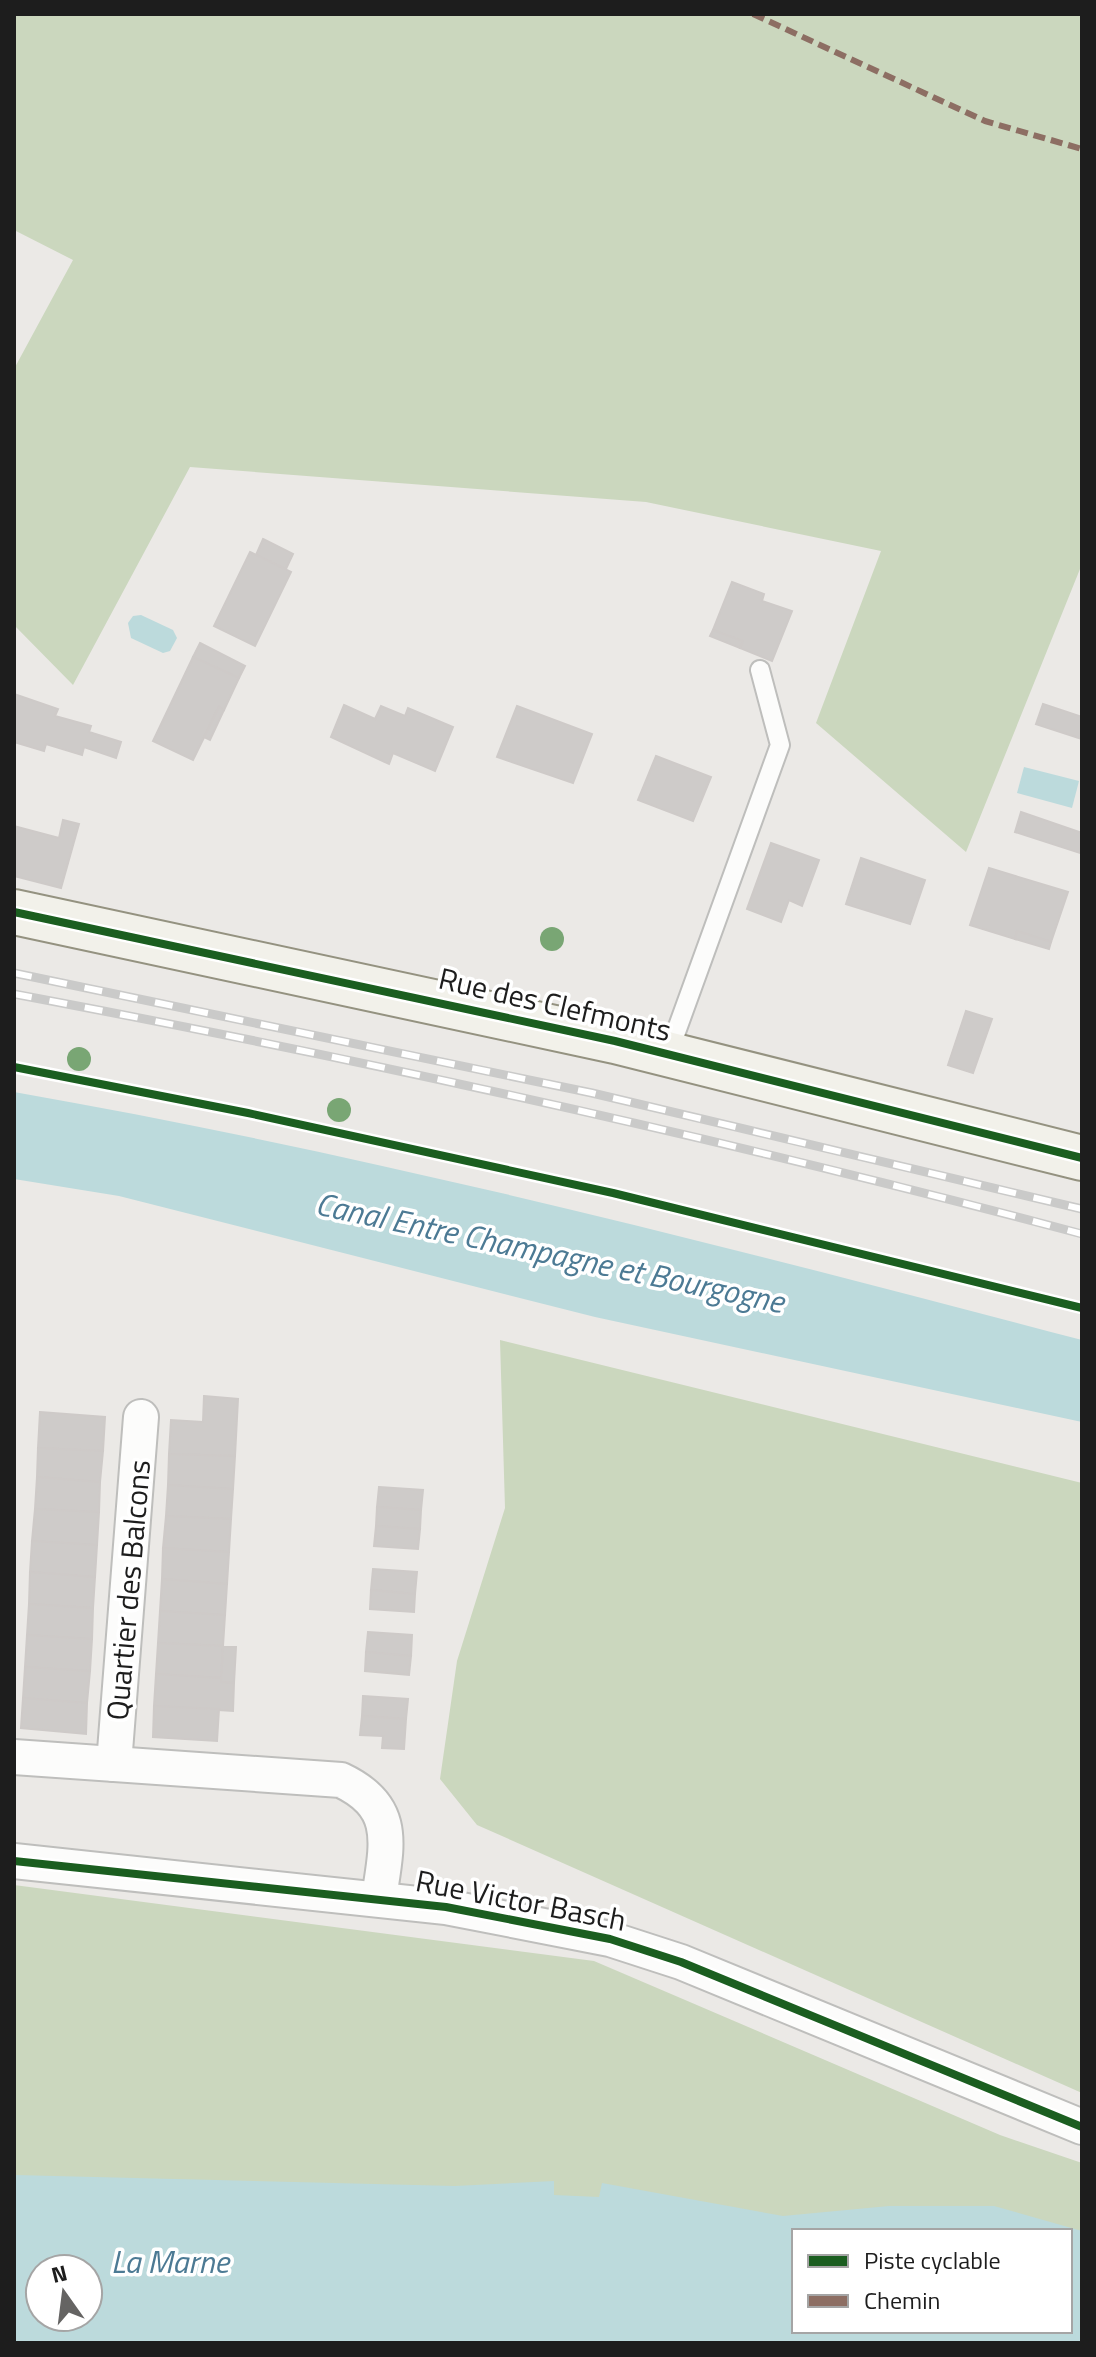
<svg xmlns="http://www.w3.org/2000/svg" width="1096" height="2357" viewBox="0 0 1096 2357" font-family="'Titillium Web',sans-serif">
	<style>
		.forest { fill: #cbd7be }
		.water { fill: #bcdadc; fill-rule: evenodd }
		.building { fill: #cecbc9; stroke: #cecac8; stroke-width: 2 }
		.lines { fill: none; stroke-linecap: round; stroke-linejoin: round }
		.lane-casing { stroke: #bebebc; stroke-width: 22 }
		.street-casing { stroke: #bebebc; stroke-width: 38 }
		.secondary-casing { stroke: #949280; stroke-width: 48 }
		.lane { stroke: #fcfcfb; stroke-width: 18 }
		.street { stroke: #fcfcfb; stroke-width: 34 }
		.secondary { stroke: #f2f1ea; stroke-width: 44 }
		.rail-casing { stroke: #cacac9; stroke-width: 9 }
		.rail { stroke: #fff; stroke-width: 6; stroke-dasharray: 18; stroke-linecap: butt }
		.quiet { stroke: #8d6e63; stroke-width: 6; stroke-dasharray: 12 6; stroke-linecap: butt }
		.cycleway-casing { stroke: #fff; stroke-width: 13 }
		.cycleway { stroke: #1b5e20; stroke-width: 8 }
		.tree { fill: #79a674 }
		.labels { text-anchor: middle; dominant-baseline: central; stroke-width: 7; stroke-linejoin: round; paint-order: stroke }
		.street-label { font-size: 30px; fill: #1d1d1d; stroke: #fff }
		.water-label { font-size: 32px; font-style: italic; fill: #4c7a94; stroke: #fff }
	</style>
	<rect width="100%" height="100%" fill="#ebe9e6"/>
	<!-- forest -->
	<g class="forest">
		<path d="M 14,14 L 1082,14 L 1082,564 L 966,852 L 816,723 L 881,551 L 646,502 L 190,467 L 73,685 L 14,625 L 14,369 L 73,260 L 14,230 Z"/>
		<path d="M 500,1340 L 1082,1483 L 1082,2093 L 477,1825 L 440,1779 L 457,1661 L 505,1508 Z"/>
		<path d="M 14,1885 L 594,1961 L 1000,2135 L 1082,2163 L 1082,2286 L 1070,2231 L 14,2221 Z"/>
	</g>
	<!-- water -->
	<g class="water">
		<path d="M 141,615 L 173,630 L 177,638 L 170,651 L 163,653 L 131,638 L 128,623 L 133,616 Z"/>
		<path d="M 1024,767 L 1079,781 L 1072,808 L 1017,793 Z"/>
		<path d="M 14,1092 C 374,1155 729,1247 1082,1340 L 1082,1422 L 595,1317 L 119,1196 L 14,1179 Z"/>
		<path d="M 14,2175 L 455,2186 L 554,2181 L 554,2195 L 599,2197 L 602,2183 L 783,2216 L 889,2206 L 994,2206 L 1082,2231 L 1082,2343 L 14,2343 ZM 794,2231 L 1070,2231 L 1070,2331 L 794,2331 ZM 40,2269 L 88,2269 L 88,2317 L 40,2317 Z"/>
	</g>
	<!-- building -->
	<g class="building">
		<path d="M 263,539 L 293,554 L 286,569 L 256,555 Z"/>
		<path d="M 250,552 L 291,572 L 255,646 L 214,626 Z"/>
		<path d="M 732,582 L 764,594 L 762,601 L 792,611 L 772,661 L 740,648 L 743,641 L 713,630 Z"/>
		<path d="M 713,630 L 743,641 L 740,648 L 710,636 Z"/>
		<path d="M 200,643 L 245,666 L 239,678 L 193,657 Z"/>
		<path d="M 193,657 L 239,678 L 224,710 L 219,707 L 193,760 L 153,741 Z"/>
		<path d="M 14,694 L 58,709 L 55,716 L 91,726 L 89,732 L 121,742 L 116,758 L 84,747 L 82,755 L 46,744 L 44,751 L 14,742 Z"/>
		<path d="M 1043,704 L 1082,717 L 1082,739 L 1036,724 Z"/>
		<path d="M 344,705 L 375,719 L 381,706 L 405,716 L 408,708 L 453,727 L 435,771 L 393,753 L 389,764 L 331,737 Z"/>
		<path d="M 517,706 L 592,734 L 573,783 L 497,757 Z"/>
		<path d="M 219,707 L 224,710 L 210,740 L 204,737 Z"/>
		<path d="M 656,756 L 711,777 L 693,821 L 638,800 Z"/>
		<path d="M 1021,812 L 1082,833 L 1080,853 L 1015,832 Z"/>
		<path d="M 63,820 L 79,824 L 61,888 L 14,876 L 14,826 L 59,838 Z"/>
		<path d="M 771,843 L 819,860 L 802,906 L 789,900 L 781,922 L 747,909 Z"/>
		<path d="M 861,858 L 925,880 L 910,924 L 846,904 Z"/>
		<path d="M 989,868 L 1068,892 L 1051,942 L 1017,931 L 1015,939 L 970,925 Z"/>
		<path d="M 1017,931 L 1051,942 L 1049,949 L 1015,939 Z"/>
		<path d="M 966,1011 L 992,1019 L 973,1073 L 948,1065 Z"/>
		<path d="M 204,1396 L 238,1399 L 235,1456 L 169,1454 L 171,1420 L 203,1422 Z"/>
		<path d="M 40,1412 L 105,1417 L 103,1451 L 38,1448 Z"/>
		<path d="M 38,1448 L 103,1451 L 100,1482 L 37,1477 Z"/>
		<path d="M 169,1454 L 235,1456 L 233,1489 L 168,1485 Z"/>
		<path d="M 37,1477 L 100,1482 L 99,1512 L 35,1509 Z"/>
		<path d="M 168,1485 L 233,1489 L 231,1519 L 166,1516 Z"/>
		<path d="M 379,1487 L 423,1490 L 421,1510 L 377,1507 Z"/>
		<path d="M 377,1507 L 421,1510 L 420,1529 L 376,1526 Z"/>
		<path d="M 35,1509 L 99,1512 L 97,1545 L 32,1541 Z"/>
		<path d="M 166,1516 L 231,1519 L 229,1552 L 163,1548 Z"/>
		<path d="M 376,1526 L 420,1529 L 418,1549 L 374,1546 Z"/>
		<path d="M 32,1541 L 97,1545 L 95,1577 L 30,1572 Z"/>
		<path d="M 163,1548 L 229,1552 L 227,1584 L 162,1579 Z"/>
		<path d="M 373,1569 L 417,1572 L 415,1594 L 371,1590 Z"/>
		<path d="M 30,1572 L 95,1577 L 93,1608 L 29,1604 Z"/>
		<path d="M 162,1579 L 227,1584 L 225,1615 L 160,1611 Z"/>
		<path d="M 371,1590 L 415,1594 L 414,1612 L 370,1609 Z"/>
		<path d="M 29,1604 L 93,1608 L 92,1639 L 27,1635 Z"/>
		<path d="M 160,1611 L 225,1615 L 223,1646 L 158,1643 Z"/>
		<path d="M 368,1632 L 412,1635 L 411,1656 L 366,1652 Z"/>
		<path d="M 27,1635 L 92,1639 L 90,1671 L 25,1667 Z"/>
		<path d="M 158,1643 L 223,1646 L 221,1678 L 156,1674 Z"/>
		<path d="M 223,1647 L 236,1647 L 234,1683 L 221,1682 Z"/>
		<path d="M 366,1652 L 411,1656 L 409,1675 L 365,1671 Z"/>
		<path d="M 25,1667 L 90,1671 L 87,1703 L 23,1698 Z"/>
		<path d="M 156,1674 L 221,1678 L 221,1682 L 234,1683 L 233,1711 L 154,1706 Z"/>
		<path d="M 363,1696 L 408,1699 L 406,1719 L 362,1716 Z"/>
		<path d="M 23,1698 L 87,1703 L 86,1734 L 21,1728 Z"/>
		<path d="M 154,1706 L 219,1709 L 217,1741 L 153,1737 Z"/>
		<path d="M 362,1716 L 406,1719 L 404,1749 L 382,1748 L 383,1736 L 360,1735 Z"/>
	</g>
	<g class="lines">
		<!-- lane casing -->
		<g class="lane-casing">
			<path id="lane" d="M 668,1054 L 780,745 L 760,670"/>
		</g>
		<!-- street casing -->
		<g class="street-casing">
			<g id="street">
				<path d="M 14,1757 L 341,1780 C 398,1807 387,1844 379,1898"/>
				<path d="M 114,1764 L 141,1417"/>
				<path d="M 14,1861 L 446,1907 L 610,1939 L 681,1962 L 1082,2127"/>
			</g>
		</g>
		<!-- secondary casing -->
		<g class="secondary-casing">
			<path id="secondary" d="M 14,912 L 615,1041 L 1082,1158"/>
		</g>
		<!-- lane -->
		<use href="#lane" class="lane"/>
		<!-- street -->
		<use href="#street" class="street"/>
		<!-- secondary -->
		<use href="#secondary" class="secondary"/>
		<!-- rail casing -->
		<g class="rail-casing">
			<g id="rail">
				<path d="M 14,973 L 592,1093 L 1082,1209"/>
				<path d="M 14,994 C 372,1061 729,1140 1082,1234"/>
			</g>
		</g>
		<!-- rail -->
		<use href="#rail" class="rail"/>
		<!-- quiet -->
		<path class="quiet" d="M 753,14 L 985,121 L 1082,149"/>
		<!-- cycleway casing -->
		<g class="cycleway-casing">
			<g id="cycleway">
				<path d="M 14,912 L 615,1041 L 1082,1158"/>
				<path d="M 14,1067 L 248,1113 L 613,1193 L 1082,1308"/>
				<path d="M 14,1861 L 446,1907 L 610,1939 L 681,1962 L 1082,2127"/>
			</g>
		</g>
		<!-- cycleway -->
		<use href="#cycleway" class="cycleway"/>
	</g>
	<!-- trees -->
	<g class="tree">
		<circle cx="552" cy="939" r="12"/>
		<circle cx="79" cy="1059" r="12"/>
		<circle cx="339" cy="1110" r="12"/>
	</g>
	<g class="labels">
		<!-- street labels -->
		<g class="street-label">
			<text transform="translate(555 1004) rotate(13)">Rue des Clefmonts</text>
			<text transform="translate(128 1590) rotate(-85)">Quartier des Balcons</text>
			<text transform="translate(521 1900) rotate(11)">Rue Victor Basch</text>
		</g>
		<!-- water labels -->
		<g class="water-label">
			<text transform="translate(550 1252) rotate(12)">Canal Entre Champagne et Bourgogne</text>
			<text x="170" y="2261">La Marne</text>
		</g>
	</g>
	<!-- border -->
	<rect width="1096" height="2357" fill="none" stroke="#1d1d1d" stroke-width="32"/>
	<!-- legend -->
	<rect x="792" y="2229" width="280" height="104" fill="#ffffff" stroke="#a5a5a5" stroke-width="2"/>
	<rect x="808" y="2255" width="40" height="12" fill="#1b5e20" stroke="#a5a5a5" stroke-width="2"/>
	<text x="864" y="2269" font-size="24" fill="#1d1d1d">Piste cyclable</text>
	<rect x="808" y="2295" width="40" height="12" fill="#8d6e63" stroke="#a5a5a5" stroke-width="2"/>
	<text x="864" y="2309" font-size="24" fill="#1d1d1d">Chemin</text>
	<!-- north arrow -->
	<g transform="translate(64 2293) rotate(346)"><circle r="38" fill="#ffffff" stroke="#a5a5a5" stroke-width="2"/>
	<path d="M0-6L14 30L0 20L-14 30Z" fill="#656463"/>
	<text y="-12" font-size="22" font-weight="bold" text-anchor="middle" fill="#1d1d1d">N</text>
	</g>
</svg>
